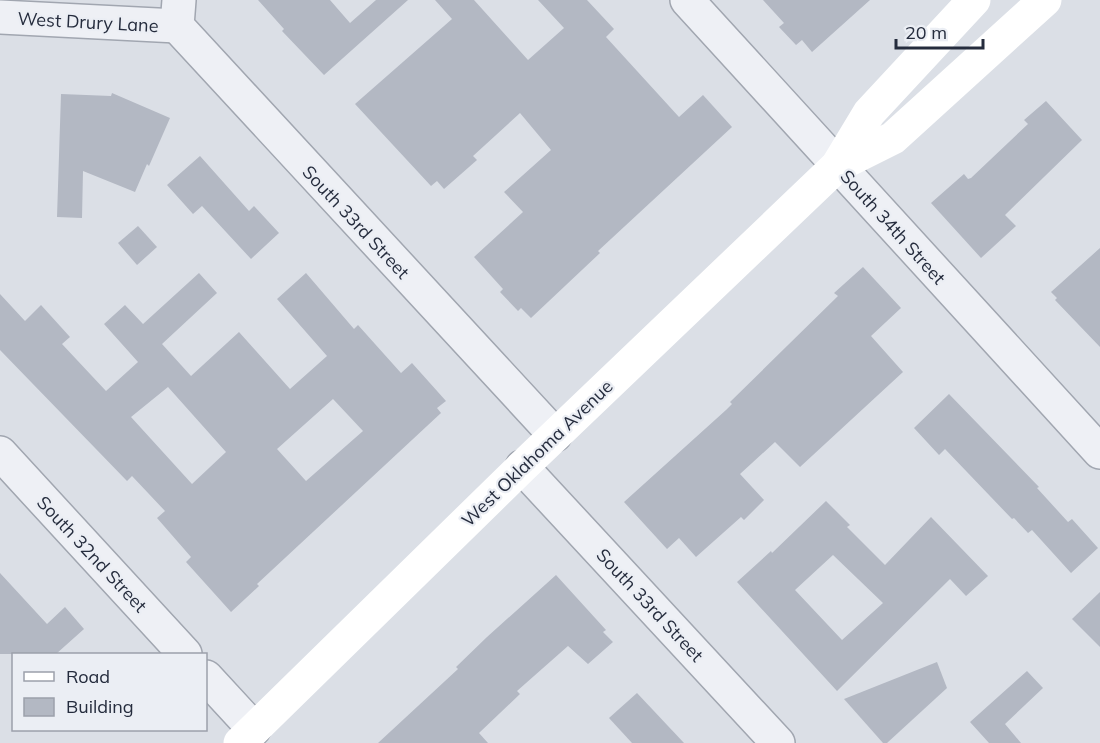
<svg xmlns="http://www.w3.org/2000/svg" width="1100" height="743" viewBox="0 0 1100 743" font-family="Mulish,sans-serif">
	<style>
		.building { fill: #b3b8c3; fill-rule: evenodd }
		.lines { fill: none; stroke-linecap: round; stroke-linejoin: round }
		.street-casing { stroke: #a1a6b0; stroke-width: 36 }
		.street { stroke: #eef0f5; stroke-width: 33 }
		.secondary { stroke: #fff; stroke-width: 33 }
		.labels { text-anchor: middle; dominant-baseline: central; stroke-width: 4.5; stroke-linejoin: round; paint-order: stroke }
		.street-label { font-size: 18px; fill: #252c3d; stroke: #ebeef4 }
	</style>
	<rect width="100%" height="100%" fill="#dbdfe6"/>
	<!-- building -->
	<g class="building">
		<path d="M 258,0 L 330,0 L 350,23 L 376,0 L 408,0 L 324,75 L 282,31 L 284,29 Z"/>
		<path d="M 435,0 L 474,0 L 528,60 L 564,28 L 538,0 L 587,0 L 614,29 L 606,37 L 679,117 L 703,95 L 732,127 L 598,251 L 600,253 L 531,318 L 521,308 L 518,311 L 500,292 L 503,289 L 474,257 L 523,212 L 504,192 L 551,150 L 520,113 L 473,156 L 477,160 L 444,189 L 437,181 L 431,186 L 355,104 L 452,19 Z"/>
		<path d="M 763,0 L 870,0 L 812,52 L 802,40 L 796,45 L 779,27 L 784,23 Z"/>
		<path d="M 112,93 L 170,118 L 149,166 L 147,164 L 135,192 L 83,171 L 82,218 L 57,217 L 61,94 L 111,96 Z"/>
		<path d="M 1046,101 L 1082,140 L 1005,215 L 1016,226 L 981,258 L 931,203 L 964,174 L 968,179 L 971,178 L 1028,124 L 1024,120 Z"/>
		<path d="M 200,156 L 249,211 L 254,206 L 279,233 L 251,259 L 202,206 L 193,214 L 167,185 Z"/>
		<path d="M 138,226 L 157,247 L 137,265 L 118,243 Z"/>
		<path d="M 1100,248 L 1100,347 L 1055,300 L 1057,298 L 1051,292 Z"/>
		<path d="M 863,267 L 901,308 L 871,336 L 903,372 L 800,467 L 775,442 L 740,474 L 764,500 L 744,520 L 741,517 L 696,557 L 679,538 L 667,549 L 624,502 L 726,410 L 732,404 L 730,402 L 838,296 L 834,293 Z"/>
		<path d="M 199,273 L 217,293 L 162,344 L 191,376 L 239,332 L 290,389 L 327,356 L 277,299 L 306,273 L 354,329 L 358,325 L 401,373 L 412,363 L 446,401 L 437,408 L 441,413 L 257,584 L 259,586 L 231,612 L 186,562 L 191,557 L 157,518 L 165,511 L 132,476 L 127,481 L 0,350 L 0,294 L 25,321 L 41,305 L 70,337 L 62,344 L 106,391 L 138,362 L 104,324 L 125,305 L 143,324 ZM 168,387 L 226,452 L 192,484 L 131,417 ZM 333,399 L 363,431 L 306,481 L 277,449 Z"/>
		<path d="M 949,394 L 1039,487 L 1037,488 L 1068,522 L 1072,519 L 1098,548 L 1071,573 L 1032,530 L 1028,533 L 1014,518 L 1012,519 L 945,449 L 939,455 L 914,428 Z"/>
		<path d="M 826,501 L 850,525 L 847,527 L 885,565 L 931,517 L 988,576 L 966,596 L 950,579 L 837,691 L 737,582 L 771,551 L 772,553 ZM 833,555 L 883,603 L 842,640 L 795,590 Z"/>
		<path d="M 0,573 L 47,624 L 65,607 L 84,629 L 56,654 L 0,654 Z"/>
		<path d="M 556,575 L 606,630 L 603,632 L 613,642 L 588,664 L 568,646 L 517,691 L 520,694 L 479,733 L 488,743 L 378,743 L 458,669 L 456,667 L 487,637 Z"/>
		<path d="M 1100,592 L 1100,647 L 1072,619 Z"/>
		<path d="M 937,662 L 947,688 L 887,743 L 883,743 L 844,699 Z"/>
		<path d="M 1027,671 L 1043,688 L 1005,724 L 1021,743 L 989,743 L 970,722 Z"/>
		<path d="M 637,693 L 684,743 L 632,743 L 609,718 Z"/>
	</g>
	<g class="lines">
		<!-- street casing -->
		<g class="street-casing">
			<g id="street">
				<path d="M 179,0 L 177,26 L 555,435"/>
				<path d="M 687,0 L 1100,452"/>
				<path d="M 0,17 L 177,26"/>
				<path d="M 0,453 L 185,654"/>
				<path d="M 522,467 L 778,743"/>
				<path d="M 206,677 L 254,729"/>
			</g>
		</g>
		<!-- street -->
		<use href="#street" class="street"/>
		<!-- secondary -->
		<g class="secondary">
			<path d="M 837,166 L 893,138 L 1045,0"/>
			<path d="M 240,743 L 522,467 L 837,166 L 869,113 L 974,0"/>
		</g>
	</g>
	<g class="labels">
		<!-- street labels -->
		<g class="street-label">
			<text transform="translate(88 22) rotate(3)">West Drury Lane</text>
			<text transform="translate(356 222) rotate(47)">South 33rd Street</text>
			<text transform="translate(893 227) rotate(48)">South 34th Street</text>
			<text transform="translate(537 453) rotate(-44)">West Oklahoma Avenue</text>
			<text transform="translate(92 554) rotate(47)">South 32nd Street</text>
			<text transform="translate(650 605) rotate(47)">South 33rd Street</text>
		</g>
	</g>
	<!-- legend -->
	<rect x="12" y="653" width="195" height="78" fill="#ebeef4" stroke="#9ca0ab" stroke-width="1.5"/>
	<rect x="24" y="672" width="30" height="9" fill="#ffffff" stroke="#9ca0ab" stroke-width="1.5"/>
	<text x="66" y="683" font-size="18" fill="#252c3d">Road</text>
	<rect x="24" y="698" width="30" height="18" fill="#b3b8c3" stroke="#9ca0ab" stroke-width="1.5"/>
	<text x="66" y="713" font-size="18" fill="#252c3d">Building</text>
	<!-- scale -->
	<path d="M896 39v9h87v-9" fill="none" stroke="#252c3d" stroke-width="3"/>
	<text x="905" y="39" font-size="18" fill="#252c3d" stroke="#ebeef4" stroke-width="4.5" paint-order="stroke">20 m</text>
</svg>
